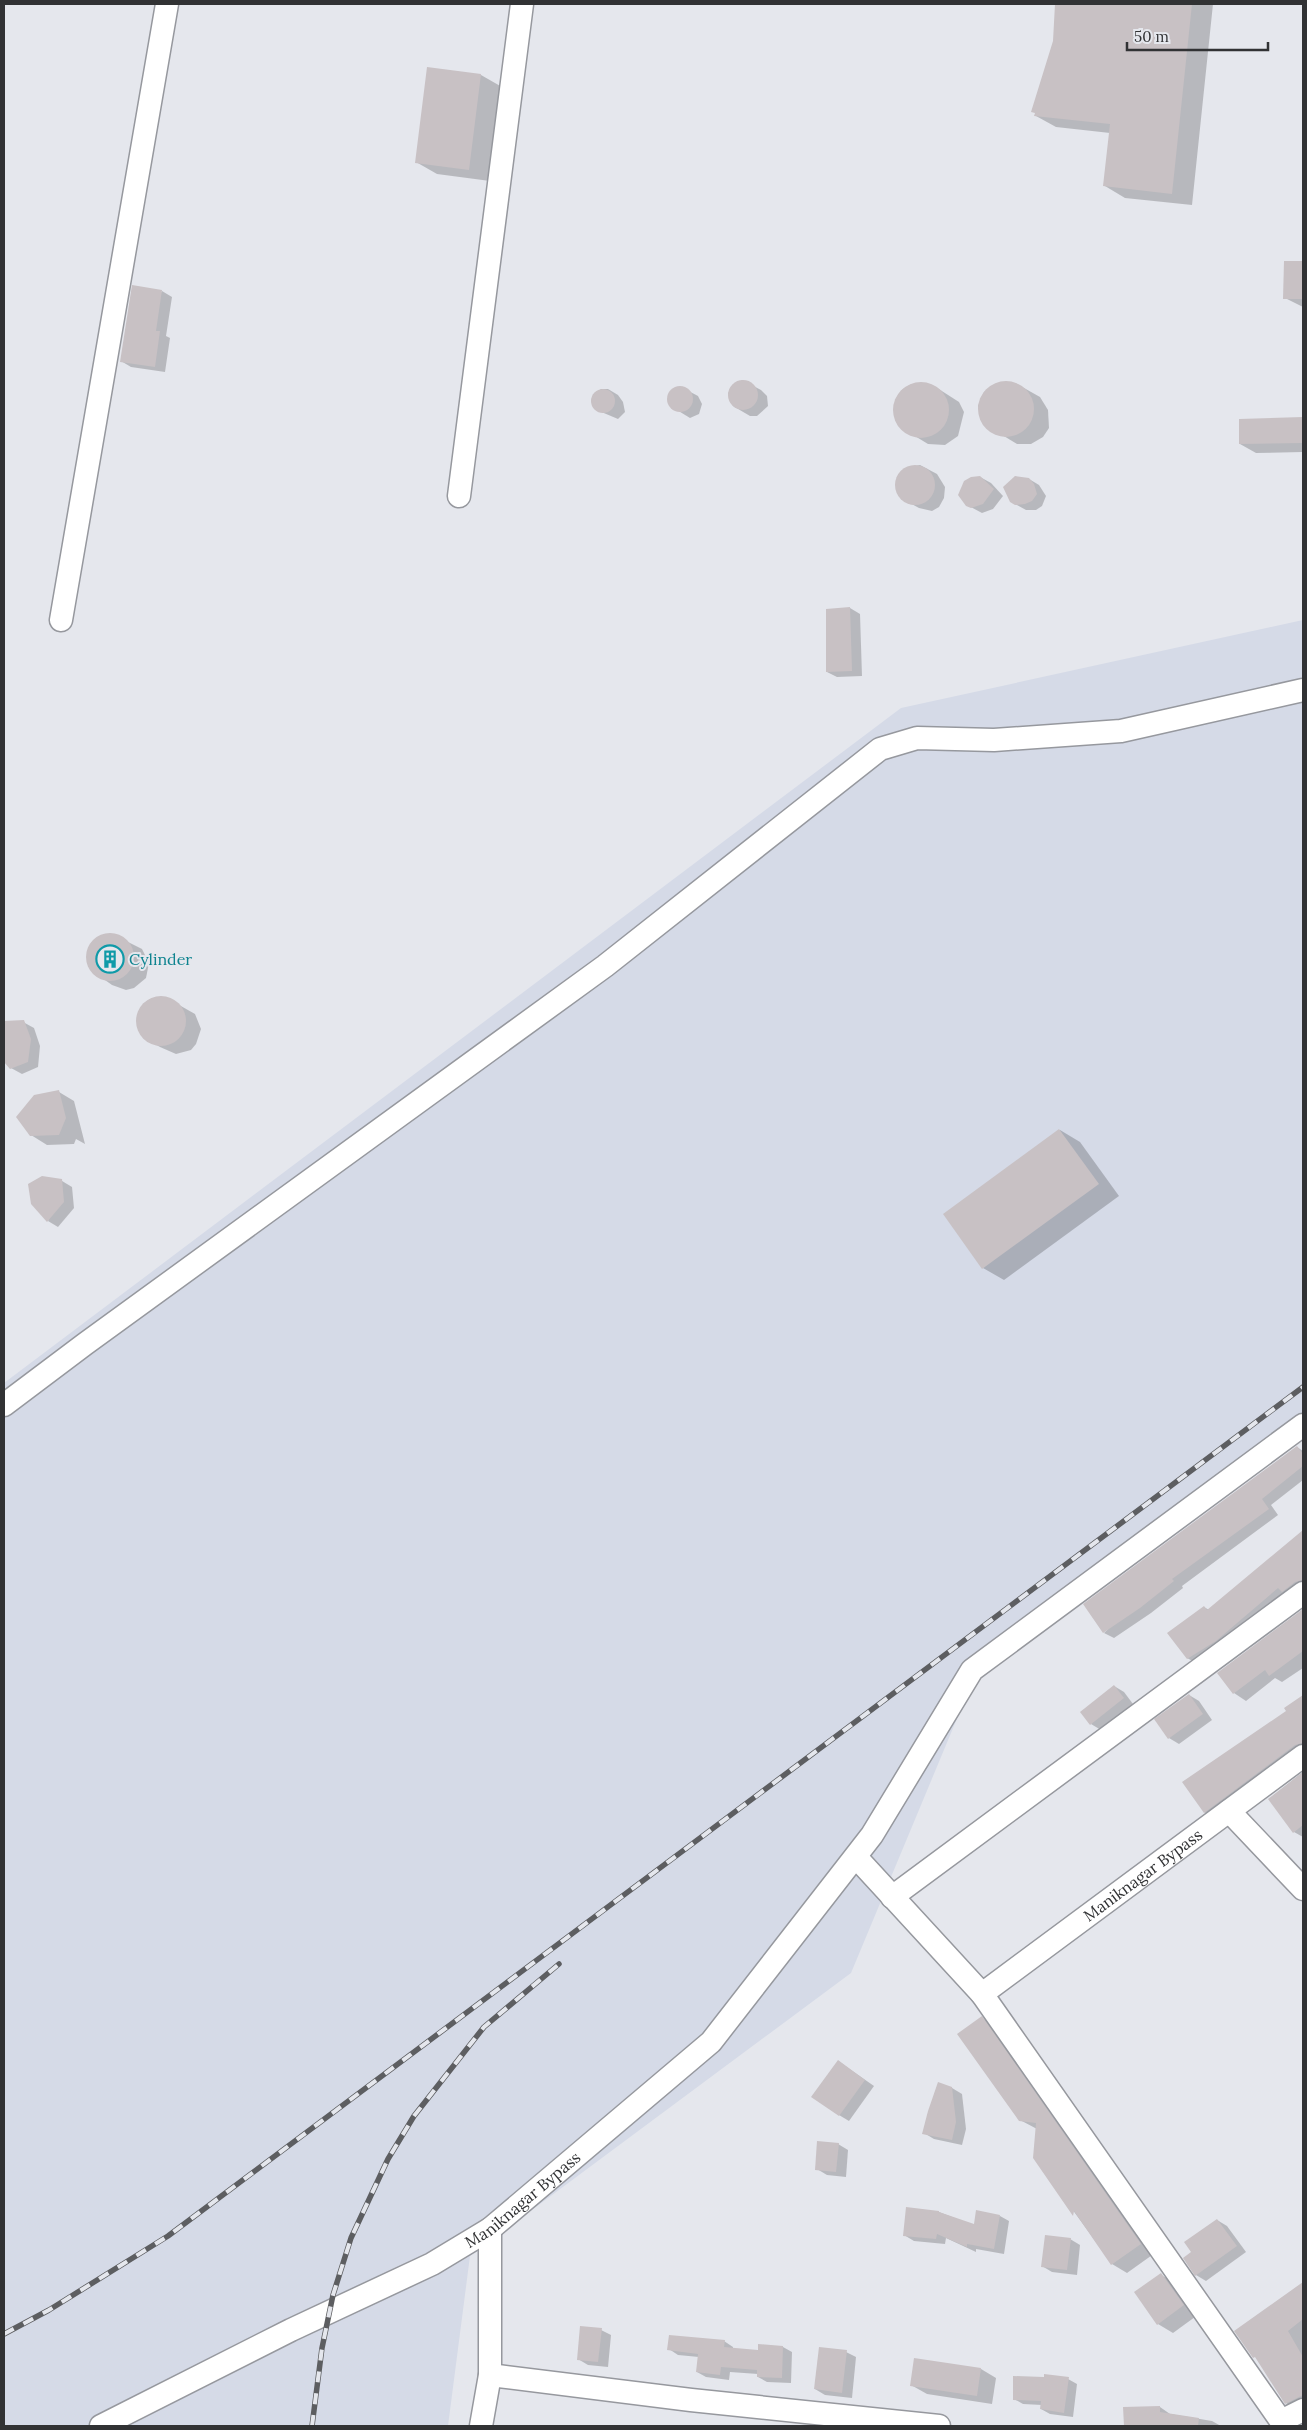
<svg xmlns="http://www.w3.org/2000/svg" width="1307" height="2430" viewBox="0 0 1307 2430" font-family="Lora,serif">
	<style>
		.built { fill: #d5dae7 }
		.shadow { fill: #0003 }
		.building { fill: #c8c1c4 }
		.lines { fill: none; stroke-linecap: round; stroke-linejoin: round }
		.street-casing { stroke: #96989e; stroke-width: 25 }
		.street { stroke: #fff; stroke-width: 22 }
		.rail-casing { stroke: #5d5e61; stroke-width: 5.5 }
		.rail { stroke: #e5e7ed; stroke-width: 4; stroke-dasharray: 11; stroke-linecap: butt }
		.labels { text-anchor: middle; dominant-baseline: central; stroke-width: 4; stroke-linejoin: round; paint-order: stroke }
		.culture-label { font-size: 16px; fill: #0d838f; stroke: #e5e7ed; text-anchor: start }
		.street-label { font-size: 16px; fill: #313234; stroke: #e5e7ed }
	</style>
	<rect width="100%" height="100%" fill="#e5e7ed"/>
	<!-- built -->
	<path class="built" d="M 1303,620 L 1303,1437 L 1151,1552 L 1081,1601 L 971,1685 L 851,1973 L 470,2256 L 448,2426 L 4,2426 L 4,1383 L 901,708 Z"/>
	<!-- shadow -->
	<g class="shadow">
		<path d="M 1056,4 L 1213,4 L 1192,205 L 1125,198 L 1105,186 L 1110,133 L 1056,127 L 1036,116 L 1054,41 Z"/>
		<path d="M 428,68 L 481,75 L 502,87 L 490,181 L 437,174 L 416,162 Z"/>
		<path d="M 1285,262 L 1303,263 L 1303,307 L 1285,298 Z"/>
		<path d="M 162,291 L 172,297 L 166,336 L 170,338 L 165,372 L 131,367 L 121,361 Z"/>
		<path d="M 742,380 L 761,390 L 767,396 L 768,406 L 757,416 L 750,416 L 733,406 L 728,393 Z"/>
		<path d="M 1005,382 L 1024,388 L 1040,397 L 1048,410 L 1049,428 L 1043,437 L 1031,444 L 1017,444 L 984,424 L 978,406 L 984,392 L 996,384 Z"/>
		<path d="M 912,384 L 934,386 L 959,402 L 964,412 L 958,436 L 945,445 L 928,444 L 900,427 L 894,413 L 898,395 L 903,389 Z"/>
		<path d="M 681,387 L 698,396 L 702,404 L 699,414 L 690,418 L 672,407 L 668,401 L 671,391 Z"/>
		<path d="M 601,389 L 608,389 L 618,395 L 623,402 L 625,412 L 618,419 L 599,411 L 594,405 L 593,396 Z"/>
		<path d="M 1303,418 L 1303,452 L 1256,453 L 1240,444 L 1240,420 Z"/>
		<path d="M 920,465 L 937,474 L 945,487 L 944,498 L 939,507 L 932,511 L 919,508 L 908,502 L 897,490 L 898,476 L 911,467 Z"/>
		<path d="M 980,477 L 991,483 L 1003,496 L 993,509 L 982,513 L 967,505 Z"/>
		<path d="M 1029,479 L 1039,485 L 1046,496 L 1042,506 L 1036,510 L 1026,510 L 1015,504 Z"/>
		<path d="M 850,608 L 860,614 L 862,676 L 837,677 L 827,672 Z"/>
		<path d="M 105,934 L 112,934 L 142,949 L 149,963 L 146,978 L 134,988 L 126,990 L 112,985 L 91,970 L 87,956 L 92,942 Z"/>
		<path d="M 165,997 L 195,1014 L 201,1029 L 196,1044 L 191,1050 L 176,1054 L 160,1047 L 144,1038 L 137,1025 L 137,1017 L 144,1004 L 150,999 Z"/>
		<path d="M 7,1022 L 23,1022 L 34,1028 L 40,1046 L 38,1067 L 22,1074 L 11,1068 L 4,1060 L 4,1024 Z"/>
		<path d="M 59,1092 L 74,1101 L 85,1144 L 76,1139 L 74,1144 L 47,1145 L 31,1135 Z"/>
		<path d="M 1060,1130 L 1080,1142 L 1119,1196 L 1004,1280 L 983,1268 Z"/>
		<path d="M 62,1181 L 72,1187 L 74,1208 L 58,1227 L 48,1221 Z"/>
		<path d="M 1297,1447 L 1303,1451 L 1303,1480 L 1271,1505 L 1278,1515 L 1182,1586 L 1183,1588 L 1151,1613 L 1114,1638 L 1104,1633 Z"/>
		<path d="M 1298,1537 L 1303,1540 L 1303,1592 L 1200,1665 L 1187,1658 L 1204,1607 L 1209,1610 Z"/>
		<path d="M 1303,1611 L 1303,1668 L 1282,1682 L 1275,1678 L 1246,1701 L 1234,1693 L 1219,1673 Z"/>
		<path d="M 1114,1686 L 1124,1692 L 1133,1704 L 1101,1730 L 1091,1724 Z"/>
		<path d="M 1189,1695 L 1199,1701 L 1212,1720 L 1179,1744 L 1169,1738 Z"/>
		<path d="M 1303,1697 L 1303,1758 L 1219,1821 L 1204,1812 L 1287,1711 L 1285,1709 Z"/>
		<path d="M 1303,1772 L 1303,1837 L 1294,1832 L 1269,1799 Z"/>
		<path d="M 982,2018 L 997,2027 L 1155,2253 L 1127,2273 L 1112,2264 L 1035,2158 L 1037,2129 L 1020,2120 Z"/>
		<path d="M 838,2061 L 874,2086 L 849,2121 L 839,2115 Z"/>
		<path d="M 952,2088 L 962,2094 L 966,2129 L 962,2145 L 934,2139 L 924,2133 Z"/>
		<path d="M 838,2144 L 848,2150 L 846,2177 L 827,2175 L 817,2169 Z"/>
		<path d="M 939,2212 L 975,2226 L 1000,2216 L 1009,2221 L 1004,2254 L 976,2249 L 976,2252 L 946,2238 L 945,2244 L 914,2241 L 904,2235 Z"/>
		<path d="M 1217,2220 L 1227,2226 L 1246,2252 L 1206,2281 L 1196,2275 L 1193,2252 Z"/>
		<path d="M 1070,2239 L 1080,2245 L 1077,2275 L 1052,2272 L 1042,2266 Z"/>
		<path d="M 1161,2275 L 1177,2284 L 1199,2314 L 1173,2333 L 1158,2324 Z"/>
		<path d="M 1303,2283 L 1303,2405 L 1296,2409 L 1286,2403 L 1258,2359 L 1236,2331 Z"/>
		<path d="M 601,2330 L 611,2335 L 608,2367 L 588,2365 L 578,2359 Z"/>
		<path d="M 724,2341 L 733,2347 L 733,2349 L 759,2351 L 760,2346 L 783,2347 L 792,2352 L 791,2383 L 767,2382 L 758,2377 L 758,2374 L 730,2372 L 729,2380 L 706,2377 L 697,2372 L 699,2357 L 678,2355 L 669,2349 Z"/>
		<path d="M 846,2352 L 856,2357 L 852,2398 L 825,2395 L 815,2389 Z"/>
		<path d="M 981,2369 L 996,2378 L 992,2404 L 927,2394 L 911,2385 Z"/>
		<path d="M 1068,2379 L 1077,2384 L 1073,2417 L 1050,2414 L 1041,2409 L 1042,2405 L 1023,2404 L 1014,2399 Z"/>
		<path d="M 1160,2407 L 1170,2414 L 1212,2421 L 1221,2426 L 1125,2426 L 1125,2408 Z"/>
	</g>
	<!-- building -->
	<g class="building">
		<path d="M 1055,4 L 1192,4 L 1172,194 L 1103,186 L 1110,124 L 1034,116 L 1035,113 L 1031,112 L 1053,41 Z"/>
		<path d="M 427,67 L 481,74 L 469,170 L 415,163 Z"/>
		<path d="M 1284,261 L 1303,261 L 1303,299 L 1283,299 Z"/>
		<path d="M 132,285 L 162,290 L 156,331 L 160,331 L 155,367 L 120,362 Z"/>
		<circle cx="743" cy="395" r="15"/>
		<circle cx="1006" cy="409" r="28"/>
		<circle cx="921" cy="410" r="28"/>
		<circle cx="680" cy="399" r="13"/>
		<circle cx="603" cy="401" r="12"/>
		<path d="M 1303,417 L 1303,443 L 1239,444 L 1239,419 Z"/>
		<circle cx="915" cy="485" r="20"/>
		<path d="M 980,476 L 994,489 L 983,504 L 971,508 L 966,506 L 958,495 L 964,481 L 971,477 Z"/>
		<path d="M 1015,476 L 1029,478 L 1034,484 L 1037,494 L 1032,501 L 1025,504 L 1015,505 L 1010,502 L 1003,487 Z"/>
		<path d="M 850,607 L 852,671 L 826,672 L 826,609 Z"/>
		<circle cx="110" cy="957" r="24"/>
		<circle cx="161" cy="1021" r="25"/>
		<path d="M 24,1020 L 31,1039 L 28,1062 L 10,1069 L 4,1062 L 4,1021 Z"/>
		<path d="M 59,1090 L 66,1118 L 59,1135 L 30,1136 L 16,1117 L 34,1095 Z"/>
		<path d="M 1059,1129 L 1099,1184 L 982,1269 L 943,1214 Z"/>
		<path d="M 42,1176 L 62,1179 L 64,1202 L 47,1222 L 31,1204 L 28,1184 Z"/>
		<path d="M 1297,1446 L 1303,1454 L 1303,1466 L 1262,1499 L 1269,1509 L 1172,1579 L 1174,1581 L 1140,1608 L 1103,1633 L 1083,1604 Z"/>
		<path d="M 1303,1530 L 1303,1580 L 1295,1582 L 1282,1592 L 1278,1588 L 1216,1641 L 1187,1659 L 1167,1633 L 1204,1606 L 1207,1610 Z"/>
		<path d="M 1303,1609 L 1303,1651 L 1269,1676 L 1265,1670 L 1233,1694 L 1217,1673 Z"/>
		<path d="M 1114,1685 L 1124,1698 L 1090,1725 L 1080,1712 Z"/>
		<path d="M 1189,1694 L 1203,1714 L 1168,1739 L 1154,1719 Z"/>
		<path d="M 1303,1695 L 1303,1743 L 1295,1745 L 1204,1813 L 1182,1782 L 1286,1711 L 1284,1708 Z"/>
		<path d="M 1303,1772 L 1303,1825 L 1293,1833 L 1268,1799 Z"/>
		<path d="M 982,2016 L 1141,2244 L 1111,2265 L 1074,2211 L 1073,2216 L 1033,2158 L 1036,2123 L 1019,2121 L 957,2034 Z"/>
		<path d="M 838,2060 L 865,2080 L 839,2116 L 811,2097 Z"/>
		<path d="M 938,2082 L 952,2087 L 956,2122 L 952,2140 L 922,2134 L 928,2111 Z"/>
		<path d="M 817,2141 L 839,2143 L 836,2172 L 815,2170 Z"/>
		<path d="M 906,2207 L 939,2211 L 939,2212 L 974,2224 L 976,2210 L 1000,2215 L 994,2249 L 967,2244 L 967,2247 L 937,2234 L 936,2239 L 903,2236 Z"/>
		<path d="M 1217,2219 L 1237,2246 L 1195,2276 L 1183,2258 L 1191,2252 L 1184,2242 Z"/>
		<path d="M 1045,2235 L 1071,2238 L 1067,2270 L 1041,2267 Z"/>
		<path d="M 1161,2273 L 1184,2305 L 1157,2325 L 1134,2292 Z"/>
		<path d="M 1303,2282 L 1303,2319 L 1288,2331 L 1303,2357 L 1303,2395 L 1285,2404 L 1255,2357 L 1253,2358 L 1234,2331 Z"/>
		<path d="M 580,2326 L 602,2328 L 598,2362 L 577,2360 Z"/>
		<path d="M 669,2335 L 725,2340 L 724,2347 L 758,2350 L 758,2344 L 783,2346 L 782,2378 L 757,2377 L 757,2370 L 721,2367 L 720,2375 L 696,2372 L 698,2354 L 667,2350 Z"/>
		<path d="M 819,2347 L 847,2350 L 842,2393 L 814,2389 Z"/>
		<path d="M 914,2358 L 981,2368 L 977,2396 L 910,2386 Z"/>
		<path d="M 1044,2374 L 1069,2377 L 1064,2413 L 1040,2409 L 1041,2401 L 1013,2400 L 1013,2376 L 1044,2377 Z"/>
		<path d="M 1160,2406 L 1160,2412 L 1199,2418 L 1198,2426 L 1124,2426 L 1123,2407 Z"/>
	</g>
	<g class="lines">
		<!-- street casing -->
		<g class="street-casing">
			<g id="street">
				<path d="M 459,496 L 522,4"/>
				<path d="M 61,620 L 167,4"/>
				<path d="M 4,1405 L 85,1344 L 605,966 L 880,749 L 917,738 L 994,740 L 1121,731 L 1303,690"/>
				<path d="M 1229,1811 L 1303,1889"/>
				<path d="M 856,1857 L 982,1994 L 1281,2421 L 1303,2410"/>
				<path d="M 892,1897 L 1303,1593"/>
				<path id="s1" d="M 982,1994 L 1303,1756"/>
				<path d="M 490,2375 L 691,2400 L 939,2426"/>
				<path id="s2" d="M 101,2426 L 291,2330 L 432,2264 L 490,2229 L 711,2042 L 872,1835 L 972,1670 L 1303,1425"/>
				<path d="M 481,2426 L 490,2375 L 490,2229"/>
			</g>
		</g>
		<!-- street -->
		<use href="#street" class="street"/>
		<!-- rail casing -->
		<g class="rail-casing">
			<g id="rail">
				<path d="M 4,2334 L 49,2310 L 168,2236 L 1303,1387"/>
				<path d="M 312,2426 L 322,2348 L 333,2295 L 351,2238 L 388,2159 L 414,2116 L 484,2027 L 559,1964"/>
			</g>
		</g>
		<!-- rail -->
		<use href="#rail" class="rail"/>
	</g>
	<!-- icons -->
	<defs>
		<g id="building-ring" transform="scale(1.4375)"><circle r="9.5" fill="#e5e7ed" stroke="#0f9aa8" stroke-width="1.5"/><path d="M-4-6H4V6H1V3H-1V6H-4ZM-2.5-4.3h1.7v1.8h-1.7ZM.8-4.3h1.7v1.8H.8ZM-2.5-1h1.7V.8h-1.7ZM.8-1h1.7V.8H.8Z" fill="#0f9aa8"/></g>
	</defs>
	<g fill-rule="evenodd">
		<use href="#building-ring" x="110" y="959"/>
	</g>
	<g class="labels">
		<!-- culture labels -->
		<g class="culture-label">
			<text x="129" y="959">Cylinder</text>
		</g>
		<!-- street labels -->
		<g class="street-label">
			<text stroke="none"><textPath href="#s1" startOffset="200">Maniknagar Bypass</textPath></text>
			<text stroke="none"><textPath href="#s2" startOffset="480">Maniknagar Bypass</textPath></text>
		</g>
	</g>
	<!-- border -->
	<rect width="1307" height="2430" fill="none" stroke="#313234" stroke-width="10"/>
	<!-- scale -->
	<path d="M1127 42v8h141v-8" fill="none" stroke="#313234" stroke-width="2.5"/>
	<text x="1134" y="42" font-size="15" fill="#313234" stroke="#e5e7ed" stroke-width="4" paint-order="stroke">50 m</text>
</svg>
